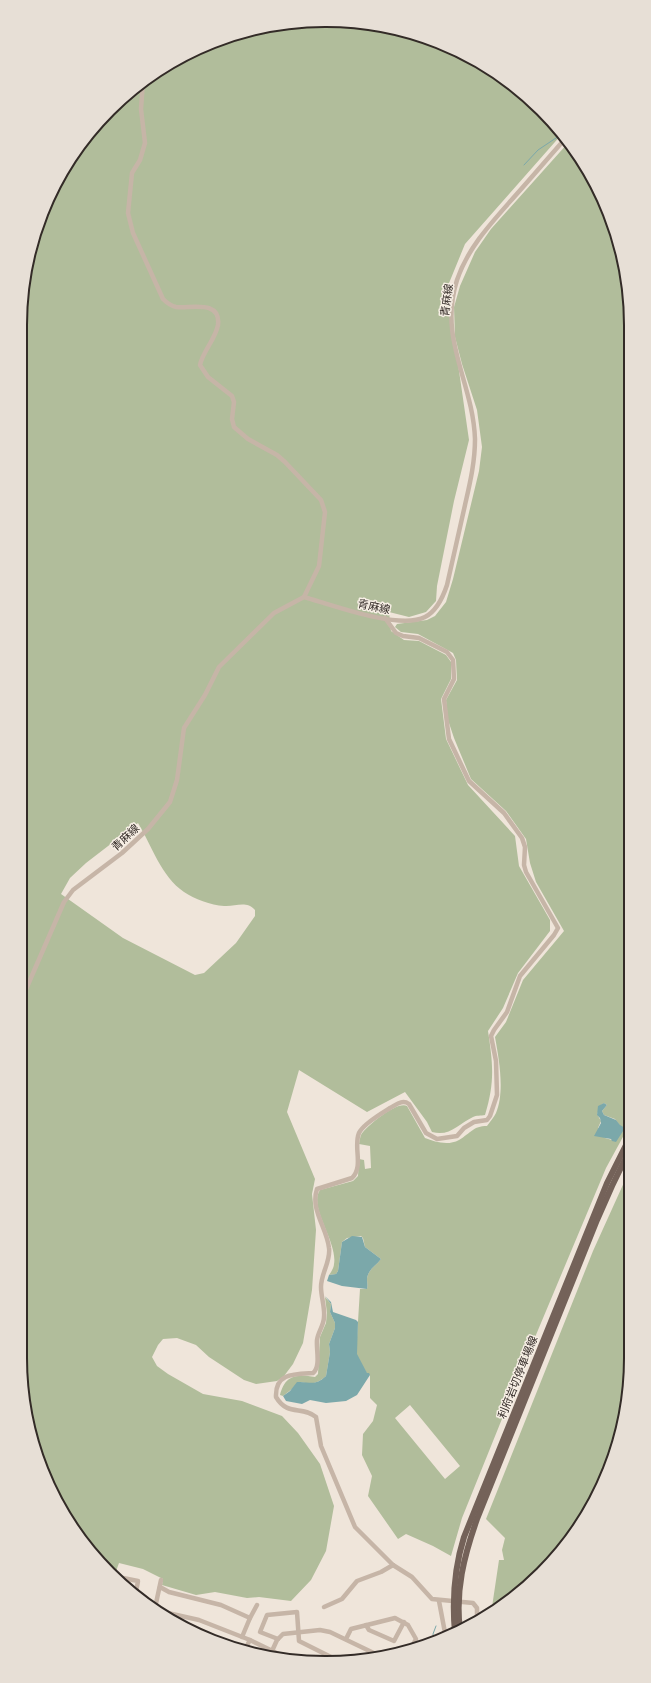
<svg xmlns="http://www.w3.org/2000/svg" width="651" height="1683" viewBox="0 0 651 1683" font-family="Barlow,'Noto Sans JP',sans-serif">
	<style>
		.green { fill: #b1bd9b; fill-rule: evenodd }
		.water { fill: #7ba8aa }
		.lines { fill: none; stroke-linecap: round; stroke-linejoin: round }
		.stream { stroke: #7ba8aa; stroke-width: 1 }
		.minor { stroke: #c6b5a7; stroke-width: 4.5 }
		.major { stroke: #746259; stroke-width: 6 }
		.labels { text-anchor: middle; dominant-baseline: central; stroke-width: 3; stroke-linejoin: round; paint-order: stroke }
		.street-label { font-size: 11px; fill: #332b27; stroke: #f7efe5 }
		.rim { fill: none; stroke: #332b27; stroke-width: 2 }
	</style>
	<rect width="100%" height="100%" fill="#efe5da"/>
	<!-- green -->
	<g class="green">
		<path d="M 346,21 L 405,30 L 495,71 L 555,124 L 562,134 L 465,244 L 447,288 L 469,440 L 454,501 L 437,586 L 436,601 L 426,612 L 409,617 L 389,612 L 391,631 L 404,640 L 419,641 L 446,655 L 451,662 L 451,679 L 441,699 L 446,739 L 468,785 L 515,836 L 519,866 L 550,920 L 550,931 L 518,973 L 503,1008 L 488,1031 C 493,1064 495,1082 485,1115 C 481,1116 476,1115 473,1117 C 458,1124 450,1137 432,1132 L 427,1122 L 405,1092 L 367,1112 L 299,1070 L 287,1112 L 315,1179 L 312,1194 L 316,1230 L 312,1290 L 303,1343 L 293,1364 L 284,1376 L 277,1381 L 256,1384 L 244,1380 L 209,1357 L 196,1345 L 177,1338 L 163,1339 L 158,1345 L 152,1357 L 157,1366 L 168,1374 L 203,1394 L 242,1401 L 282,1416 L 298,1433 L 320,1464 L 334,1506 L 326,1551 L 311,1580 L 291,1601 L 259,1597 L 247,1598 L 215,1592 L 196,1595 L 162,1585 L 163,1579 L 143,1569 L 119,1563 L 115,1574 L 96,1559 L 61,1510 L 36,1456 L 20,1357 L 20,326 L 30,246 L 52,190 L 83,139 L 124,96 L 173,61 L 228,36 L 286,23 ZM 138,823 C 152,846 161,876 184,892 C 194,899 211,905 224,906 C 235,907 246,900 255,910 L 255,916 L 236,943 L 204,973 L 195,975 L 123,938 L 61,894 L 70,878 L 86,863 Z"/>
		<path d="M 568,143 L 600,191 L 628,285 L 628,326 L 624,329 L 628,336 L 630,1124 L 606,1168 L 533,1342 L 462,1518 L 451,1556 L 433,1546 L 406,1534 L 398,1539 L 368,1496 L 372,1476 L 362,1455 L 363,1434 L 373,1421 L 377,1405 L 370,1398 L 370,1375 L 367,1374 L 356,1354 L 360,1289 L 367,1289 C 368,1285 367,1283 367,1279 C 368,1269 376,1266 381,1259 L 365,1247 L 363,1238 L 361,1236 L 347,1238 L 342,1242 L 338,1271 L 336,1274 L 329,1275 C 331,1272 334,1268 334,1264 C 338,1242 308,1207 320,1190 L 353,1181 L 358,1176 L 359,1159 L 364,1160 L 365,1169 L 371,1168 L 370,1146 L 359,1144 C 360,1140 360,1135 363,1132 C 370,1124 397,1101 407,1106 L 425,1138 C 435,1142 448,1146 459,1140 C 471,1133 473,1126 487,1126 C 490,1122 494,1117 496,1113 C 505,1092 499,1059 495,1037 L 506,1022 L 523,980 L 564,931 L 536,882 L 530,863 L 526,839 L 506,811 L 471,779 L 454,738 L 448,720 L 446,700 L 457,680 L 456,660 L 453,653 L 418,634 L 401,632 L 395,627 L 397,624 L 427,620 L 435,616 L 446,602 L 453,579 L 479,471 L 482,447 L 477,410 L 462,364 L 455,337 L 454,307 L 460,286 L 475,252 L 491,229 ZM 604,1103 L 607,1105 L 602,1111 L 604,1115 L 615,1119 L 621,1127 L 612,1140 L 605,1138 L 598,1128 L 601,1121 L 597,1114 L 601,1105 ZM 410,1405 L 460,1466 L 445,1479 L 395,1418 Z"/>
		<path d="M 631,1167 L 631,1357 L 621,1437 L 599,1493 L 568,1543 L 493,1612 L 492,1607 L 499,1560 L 504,1560 L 502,1550 L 505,1538 L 486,1519 L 593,1251 Z"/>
		<path d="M 325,1297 L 331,1304 L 330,1312 L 335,1323 L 335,1328 L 329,1344 L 330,1352 L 326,1376 C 318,1383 312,1385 301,1382 L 283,1396 L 280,1395 C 285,1375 296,1374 315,1377 L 318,1374 L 320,1337 L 326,1323 L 327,1313 Z"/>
	</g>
	<!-- water -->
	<g class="water">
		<path d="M 604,1103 L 607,1105 L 602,1111 L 604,1115 L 616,1120 L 620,1125 L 625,1128 L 616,1142 L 612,1141 L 611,1139 L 594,1136 L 601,1123 L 600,1118 L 597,1115 L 598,1106 Z"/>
		<path d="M 352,1236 L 362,1237 L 365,1247 L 381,1259 C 376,1266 368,1269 367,1279 C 367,1283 368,1285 367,1289 L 342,1286 L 327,1281 L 329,1275 L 336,1274 L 338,1271 L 342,1242 Z"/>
		<path d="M 325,1296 L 331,1302 L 333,1312 L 356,1320 L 358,1322 L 357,1354 L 367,1373 L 369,1373 L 370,1375 L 357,1395 L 346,1401 L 326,1403 L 310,1400 L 302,1404 L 286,1401 L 283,1396 L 290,1391 L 297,1382 C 310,1381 314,1387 326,1376 L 330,1352 L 329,1344 L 335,1328 L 335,1323 L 330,1312 L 331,1304 Z"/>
	</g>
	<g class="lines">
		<!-- stream -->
		<g class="stream">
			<path d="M 524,165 L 538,150 L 562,134"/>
			<path d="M 434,1642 L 433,1634 L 436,1626"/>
		</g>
		<!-- minor -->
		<g class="minor">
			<path d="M 143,82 L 141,109 L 145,143 L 140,160 L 132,173 L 128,213 L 133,233 L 163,299 C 167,303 171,306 176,307 C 190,309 221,299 218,325 C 215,340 203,351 200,365 L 208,377 L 232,396 L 234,402 L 232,419 L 234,427 L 248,439 L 277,455 L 285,462 L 321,500 L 325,512 L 319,566 L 304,597"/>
			<path d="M 385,618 L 396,633 L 403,636 L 419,638 L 447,652 L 453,660 L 454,679 L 444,699 L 449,739 L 469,781 L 504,813 L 522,838 L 525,847 L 524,865 L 526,872 L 558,928 L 554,935 L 520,976 L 507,1012 L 494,1030 L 491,1036 L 496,1061 L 497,1095 L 490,1116 L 487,1120 L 474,1122 L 464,1128 L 457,1136 L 437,1139 L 426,1133 L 409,1104 C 402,1099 396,1105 390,1108 C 382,1113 363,1124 359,1133 C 353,1147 364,1166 352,1178 L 317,1189 C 310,1210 327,1228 329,1248 C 331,1261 321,1273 321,1287 C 321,1297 325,1307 324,1317 C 324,1325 318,1332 317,1340 C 316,1350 321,1366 313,1373 C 294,1374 275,1373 276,1397 C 288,1417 302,1405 316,1417 L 321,1446 L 355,1527 L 393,1565 L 412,1577 L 432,1599 L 473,1603 L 477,1608 L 477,1622"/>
			<path d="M 20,1003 L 64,902 L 73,890 L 122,853 L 148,829 L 170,802 L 177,780 L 184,728 L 205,695 L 219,667 L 274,613 L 304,597 C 332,605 399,630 425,617 C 437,611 443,597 447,585 C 453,558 459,532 465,505 C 470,483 475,462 475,439 C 473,382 438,339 457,280 C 468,247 493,221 515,196 C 532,177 548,158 565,139"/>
			<path d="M 118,1577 L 138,1581 L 136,1592"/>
			<path d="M 160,1587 L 169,1592 L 221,1605 L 250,1618 L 257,1605"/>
			<path d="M 439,1601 L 446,1638"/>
			<path d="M 324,1607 L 342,1599 L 357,1581 L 381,1572 L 393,1565"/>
			<path d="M 155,1608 L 161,1580"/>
			<path d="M 159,1611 L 199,1620 L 250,1640"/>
			<path d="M 366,1625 L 369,1630 L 394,1641 L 404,1622"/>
			<path d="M 242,1637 L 250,1618"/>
			<path d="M 278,1639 L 260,1632 L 267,1615 L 297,1612 L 299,1641 L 335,1659"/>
			<path d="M 346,1639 L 351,1629 L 395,1618 L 408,1625 L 416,1639 L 410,1650"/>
			<path d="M 244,1651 L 250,1640 L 291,1660"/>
			<path d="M 272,1651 L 277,1640 L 283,1634 L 320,1630 L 330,1632 L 382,1657"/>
		</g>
		<!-- major -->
		<g class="major">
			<path d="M 460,1630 C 455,1591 464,1556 477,1519 L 597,1220 L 612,1186 L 630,1149"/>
			<path d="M 455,1633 C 452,1600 454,1569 464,1537 L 607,1183 L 630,1137"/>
		</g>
	</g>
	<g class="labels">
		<!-- street labels -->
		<g class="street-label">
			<text transform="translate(446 300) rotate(-82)">青麻線</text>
			<text transform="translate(374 606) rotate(12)">青麻線</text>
			<text transform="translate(125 837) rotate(-43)">青麻線</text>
			<text transform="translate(517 1377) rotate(-68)">利府岩切停車場線</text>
		</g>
	</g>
	<!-- crop -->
	<path d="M0 0H651V1683H0ZM325 27H326A298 298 0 0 1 624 325V1358A298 298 0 0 1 326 1656H325A298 298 0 0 1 27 1358V325A298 298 0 0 1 325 27Z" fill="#e7dfd6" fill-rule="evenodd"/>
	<path class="rim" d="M325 27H326A298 298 0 0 1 624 325V1358A298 298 0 0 1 326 1656H325A298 298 0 0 1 27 1358V325A298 298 0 0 1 325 27Z"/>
</svg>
